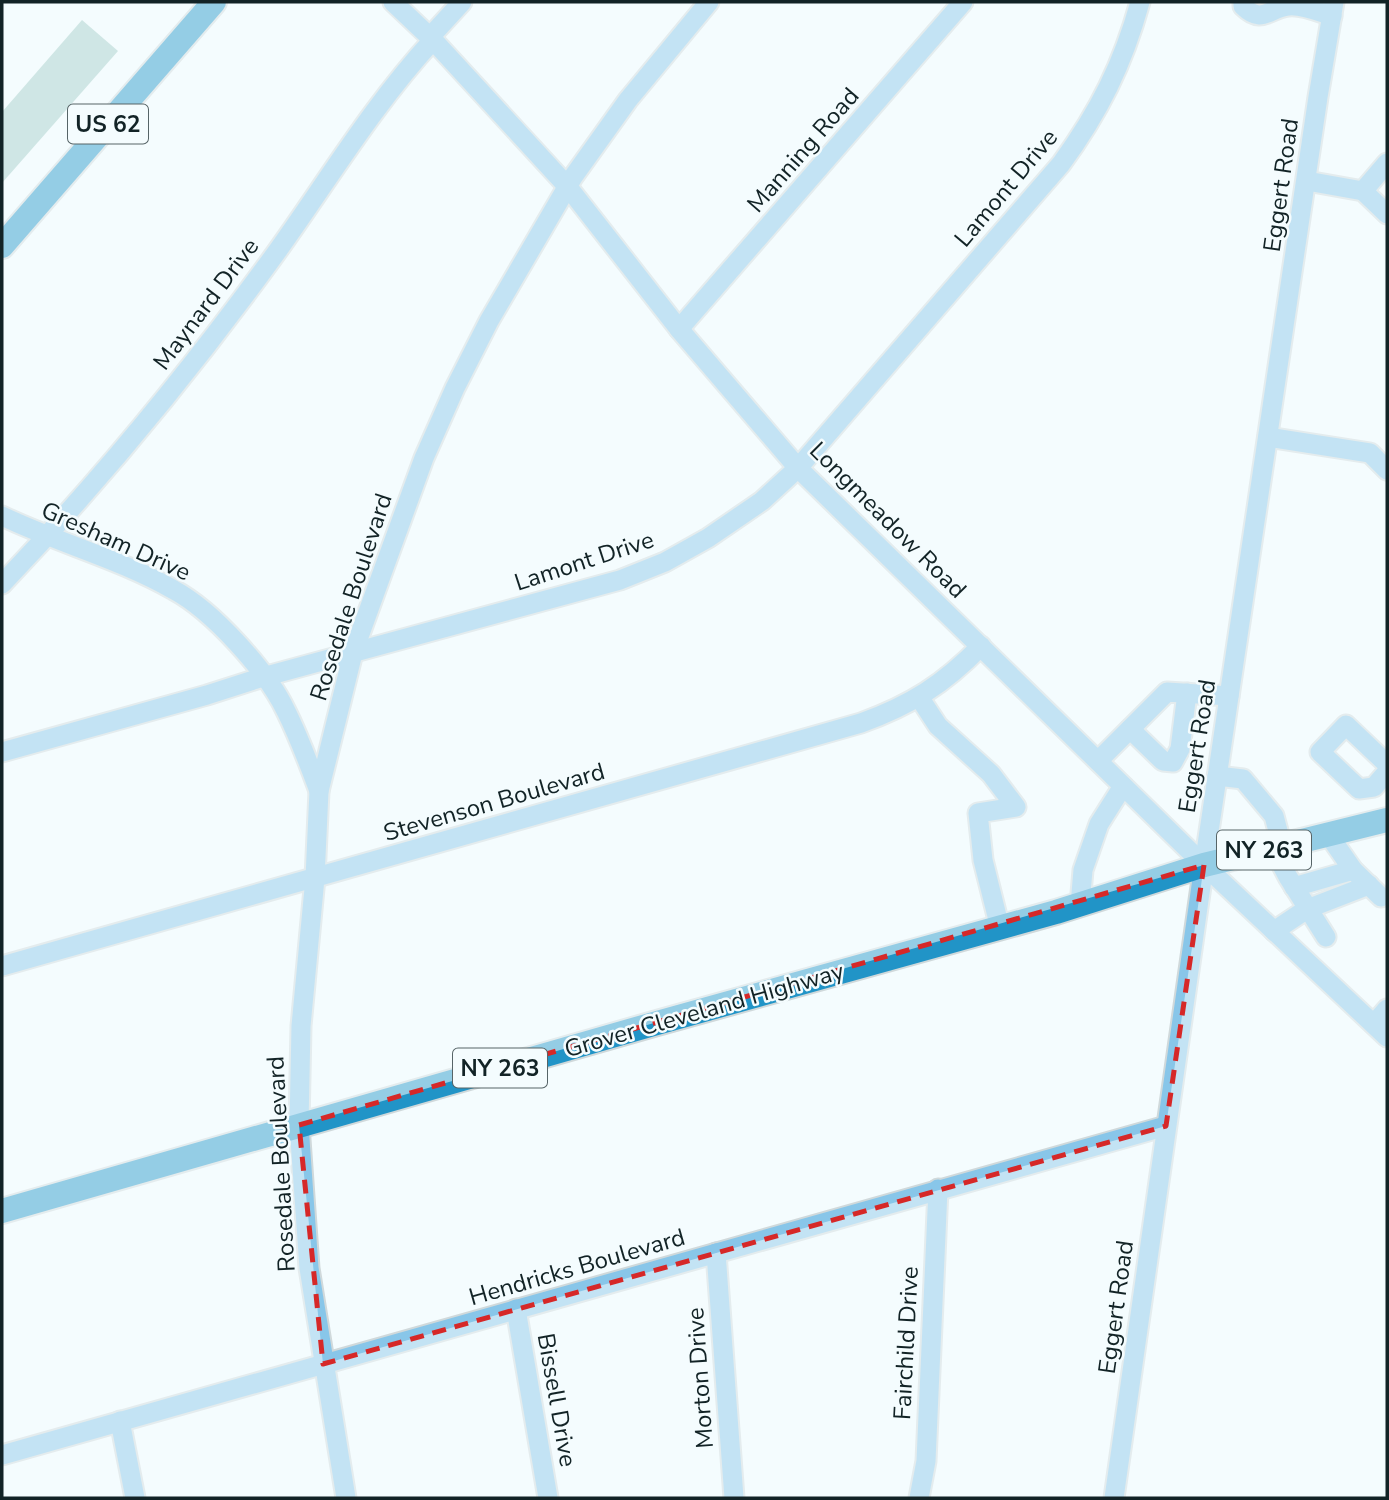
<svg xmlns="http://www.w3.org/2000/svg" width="1389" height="1500" viewBox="0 0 1389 1500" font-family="'Nunito Sans',sans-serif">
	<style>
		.building { fill: #a2cdc7 }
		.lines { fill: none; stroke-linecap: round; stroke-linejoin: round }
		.minor-casing { stroke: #d0d9db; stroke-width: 23 }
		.major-casing { stroke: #d0d9db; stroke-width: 28 }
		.minor { stroke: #88c6e9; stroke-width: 19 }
		.major { stroke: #2194c7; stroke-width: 24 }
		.marked { fill: none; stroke: #d62828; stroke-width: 5; stroke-dasharray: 14 9; stroke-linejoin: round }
		.labels { text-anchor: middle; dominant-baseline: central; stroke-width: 5; stroke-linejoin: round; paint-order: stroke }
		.shield { fill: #f4fcfe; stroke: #566467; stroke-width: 2 }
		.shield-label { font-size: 23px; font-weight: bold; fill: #122326 }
		.street-label { font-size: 24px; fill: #122326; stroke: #f4fcfe }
	</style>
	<rect width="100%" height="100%" fill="#f4fcfe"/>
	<!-- building -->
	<path class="building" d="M 82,20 L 118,51 L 2,183 L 2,112 Z"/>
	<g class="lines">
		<!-- minor casing -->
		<g class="minor-casing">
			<g id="minor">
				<path d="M 393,2 L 433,40 L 568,187 L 679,329 L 798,468 L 1204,865 L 1387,1037"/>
				<path d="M 1243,2 L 1243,6 C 1262,25 1269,8 1288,6 C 1302,4 1319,12 1332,16"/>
				<path d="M 430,37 L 462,2"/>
				<path d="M 1307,181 L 1363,191 L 1387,214"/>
				<path d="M 1363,191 L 1387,163"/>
				<path d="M 679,329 L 963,2"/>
				<path d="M 1268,437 L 1370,453 L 1387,470"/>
				<path d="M 2,516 C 58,543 120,559 174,590 C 213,611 267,671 286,711 C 299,737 309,764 319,791"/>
				<path d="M 2,584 C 100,481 192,369 276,253 C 327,182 373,105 433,40"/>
				<path d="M 919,697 L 938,726 L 991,774 L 1016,807 L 978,813 L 983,860 L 1000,928"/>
				<path d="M 1130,729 L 1163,761 L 1173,762 L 1180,749 L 1187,693"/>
				<path d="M 2,752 L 207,695 L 263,677 L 620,580 L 665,562 L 708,538 L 762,501 L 798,468 L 1061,164 C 1099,112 1123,64 1140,2"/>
				<path d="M 1098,761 L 1167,692 L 1229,696"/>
				<path d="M 1387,764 L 1346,725 L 1320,752 L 1359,789 L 1374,787 L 1387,772"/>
				<path d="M 1217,776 L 1243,779 L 1274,816 L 1282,846"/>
				<path d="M 1328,834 L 1353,870 L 1381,897"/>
				<path d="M 1273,848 L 1288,877 L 1326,937"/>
				<path d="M 1294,887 L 1353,870"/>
				<path d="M 1080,905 L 1083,870 L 1099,824 L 1123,786"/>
				<path d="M 1274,931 L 1307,909 L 1369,885"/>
				<path d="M 2,966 L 861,723 C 911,705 944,684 981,646"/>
				<path d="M 1374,1024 L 1387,1009"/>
				<path d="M 716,1253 L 734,1498"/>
				<path d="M 516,1309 L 548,1498"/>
				<path d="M 120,1421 L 135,1498"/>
				<path d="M 2,1455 L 1166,1126"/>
				<path d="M 346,1498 L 309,1268 L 299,1125 L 301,1026 L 315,878 L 319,791 L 353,653 L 424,458 L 455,388 L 489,321 L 573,177 L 628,100 L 709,2"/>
				<path d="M 919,1498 L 926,1461 L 938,1189"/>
				<path d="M 1114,1498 L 1204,865 L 1318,97 L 1334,2"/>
			</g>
		</g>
		<!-- major casing -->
		<g class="major-casing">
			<g id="major">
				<path d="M 2,246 L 214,2"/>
				<path d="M 2,1211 L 657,1023 L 1056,912 L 1204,865 L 1387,820"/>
			</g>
		</g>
		<!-- minor -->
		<use href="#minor" class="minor"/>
		<!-- major -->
		<use href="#major" class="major"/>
	</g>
	<!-- marked area -->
	<path d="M0 0H1389V1500H0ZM 1204,865 L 1166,1126 L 323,1364 L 299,1125 Z" fill="#f4fcfe" fill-opacity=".55" fill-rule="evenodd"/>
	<path class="marked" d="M 1204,865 L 1166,1126 L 323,1364 L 299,1125 Z"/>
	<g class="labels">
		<!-- shield labels -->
		<g class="shield">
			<rect x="68" y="104.5" width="80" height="39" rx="5"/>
			<rect x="1217" y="830.5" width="94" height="39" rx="5"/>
			<rect x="453" y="1048.5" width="94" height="39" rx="5"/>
		</g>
		<g class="shield-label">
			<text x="108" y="124">US 62</text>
			<text x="1264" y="850">NY 263</text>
			<text x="500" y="1068">NY 263</text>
		</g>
		<!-- street labels -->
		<g class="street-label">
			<text transform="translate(803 150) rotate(-49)">Manning Road</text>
			<text transform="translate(1281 185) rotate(-82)">Eggert Road</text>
			<text transform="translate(1006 188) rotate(-50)">Lamont Drive</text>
			<text transform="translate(206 304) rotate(-53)">Maynard Drive</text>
			<text transform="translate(888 520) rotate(45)">Longmeadow Road</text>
			<text transform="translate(116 541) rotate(24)">Gresham Drive</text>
			<text transform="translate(584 561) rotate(-18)">Lamont Drive</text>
			<text transform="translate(351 597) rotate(-72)">Rosedale Boulevard</text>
			<text transform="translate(1197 746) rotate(-81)">Eggert Road</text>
			<text transform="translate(494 802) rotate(-16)">Stevenson Boulevard</text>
			<text transform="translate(704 1010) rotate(-16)">Grover Cleveland Highway</text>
			<text transform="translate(281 1164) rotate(-93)">Rosedale Boulevard</text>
			<text transform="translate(577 1267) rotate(-16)">Hendricks Boulevard</text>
			<text transform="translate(1116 1307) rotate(-82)">Eggert Road</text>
			<text transform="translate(906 1343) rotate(-87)">Fairchild Drive</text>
			<text transform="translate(700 1378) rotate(-94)">Morton Drive</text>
			<text transform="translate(557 1400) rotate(80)">Bissell Drive</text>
		</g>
	</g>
	<!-- border -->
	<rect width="1389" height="1500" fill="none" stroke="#122326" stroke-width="7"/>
</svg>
